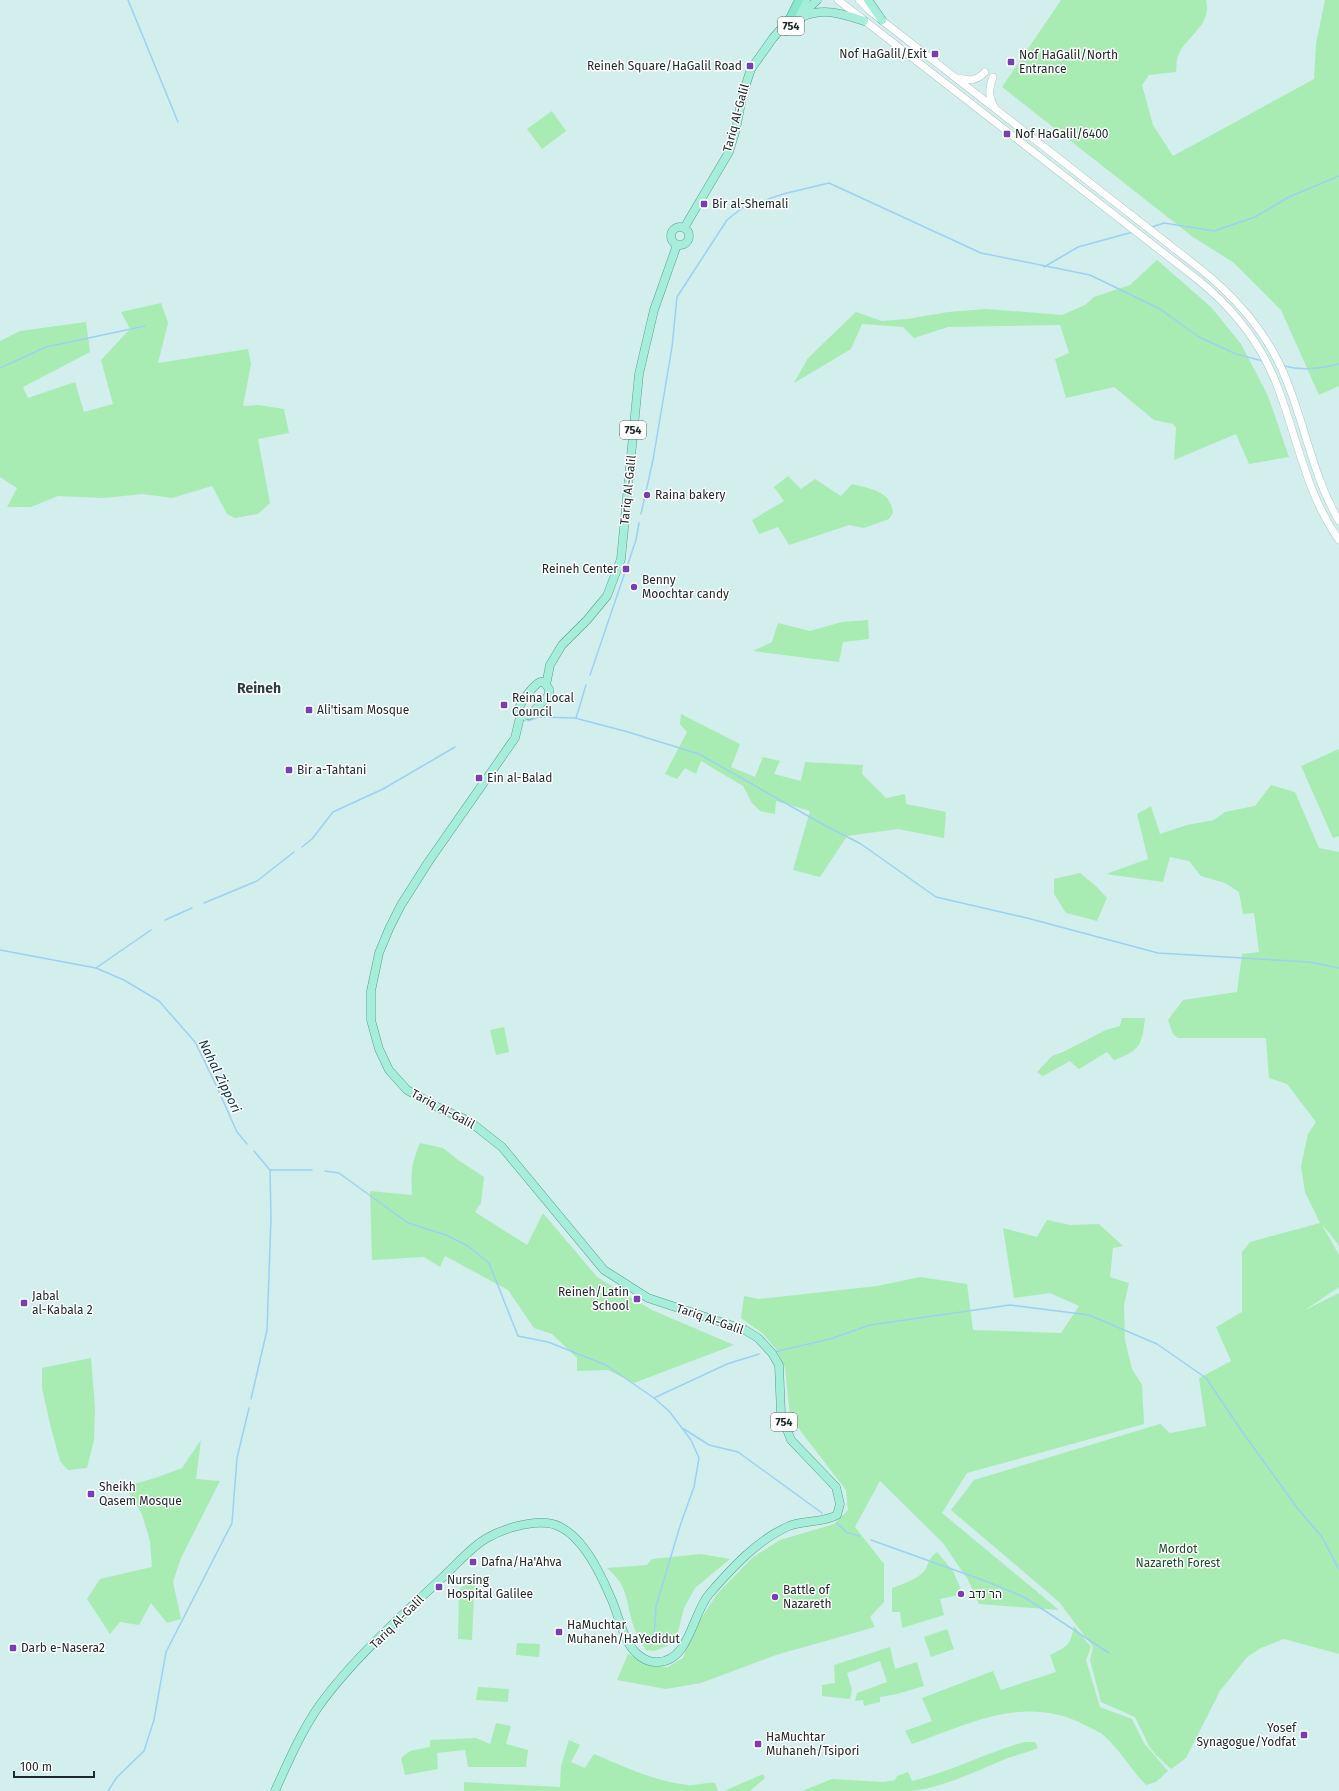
<svg xmlns="http://www.w3.org/2000/svg" width="1339" height="1791" viewBox="0 0 1339 1791" font-family="'Fira Sans',Heebo,sans-serif">
	<style>
		.green { fill: #a8ecb3 }
		.lines { fill: none; stroke-linecap: round; stroke-linejoin: round }
		.stream { stroke: #9dd1f3; stroke-width: 1.5 }
		.secondary-casing { stroke: #acc7c5; stroke-width: 8 }
		.primary-casing { stroke: #51a28b; stroke-width: 9 }
		.trunk-casing { stroke: #51a28b; stroke-width: 9 }
		.secondary { stroke: #fff; stroke-width: 7 }
		.primary { stroke: #a6eed9; stroke-width: 8 }
		.trunk { stroke: #88e8cc; stroke-width: 8 }
		.poi-dot { fill: #783eb4; stroke: #fff; stroke-width: 1.5 }
		.labels { text-anchor: middle; dominant-baseline: central; stroke-width: 3; stroke-linejoin: round; paint-order: stroke }
		.shield { fill: #fff; stroke: #636a6a; stroke-width: 1 }
		.shield-label { font-size: 11px; font-weight: bold; fill: #202a2a }
		.poi-label { font-size: 12px; fill: #202a2a; stroke: #fff; text-anchor: start }
		.street-label { font-size: 12px; fill: #202a2a; stroke: #fff }
		.park-label { font-size: 12px; fill: #174f26; stroke: #fff }
		.water-label { font-size: 13px; font-style: italic; fill: #09344a; stroke: #fff }
		.quarter-label { font-size: 14px; font-weight: bold; fill: #2a4140; stroke: #fff }
	</style>
	<rect width="100%" height="100%" fill="#d2eeed"/>
	<!-- green -->
	<g class="green">
		<path d="M 1061,0 L 1206,0 C 1213,27 1183,37 1177,59 C 1176,63 1177,68 1176,72 L 1149,75 L 1142,85 L 1153,125 L 1173,156 L 1314,79 L 1316,44 L 1325,0 L 1339,0 L 1339,386 L 1319,395 L 1281,310 L 1234,263 L 1193,237 L 1002,87 Z"/>
		<path d="M 552,111 L 566,131 L 542,149 L 527,129 Z"/>
		<path d="M 1157,260 L 1211,307 L 1241,344 L 1268,396 L 1289,457 L 1249,464 L 1236,434 L 1174,460 L 1176,428 L 1173,424 L 1154,420 L 1114,387 L 1066,398 L 1055,359 L 1069,353 L 1060,325 L 948,327 L 914,338 L 903,327 L 862,324 L 851,349 L 794,383 L 808,358 L 856,312 L 882,321 L 907,319 L 948,312 L 986,309 L 1062,315 L 1085,305 L 1094,297 L 1130,285 Z"/>
		<path d="M 161,303 L 168,323 L 158,363 L 248,349 L 251,364 L 243,406 L 258,405 L 284,409 L 289,433 L 258,439 L 270,503 L 258,514 L 235,518 L 227,514 L 212,486 L 172,498 L 143,494 L 104,498 L 58,496 L 31,507 L 7,507 L 17,488 L 0,477 L 0,341 L 20,331 L 86,322 L 90,352 L 23,387 L 28,398 L 75,382 L 84,412 L 113,404 L 101,360 L 130,329 L 121,312 Z"/>
		<path d="M 788,476 L 801,489 L 815,479 L 841,496 L 852,484 C 871,489 891,491 893,513 L 889,519 L 864,528 L 849,525 L 789,545 L 778,527 L 759,534 L 752,520 L 784,501 L 774,487 Z"/>
		<path d="M 868,620 L 869,639 L 843,642 L 839,662 L 753,651 L 772,642 L 778,623 L 810,631 L 842,622 Z"/>
		<path d="M 681,714 L 740,744 L 731,767 L 755,777 L 763,757 L 780,761 L 774,774 L 801,781 L 805,762 L 863,765 L 862,774 L 886,798 L 905,794 L 906,804 L 946,812 L 944,838 L 898,829 L 847,836 L 820,877 L 793,870 L 810,811 L 776,801 L 775,814 L 760,811 L 752,803 L 743,786 L 701,761 L 696,774 L 685,768 L 677,779 L 665,774 L 687,732 L 680,724 Z"/>
		<path d="M 1339,749 L 1339,836 L 1333,838 L 1301,766 Z"/>
		<path d="M 1271,785 L 1295,792 L 1319,848 L 1339,852 L 1339,1246 L 1331,1235 L 1322,1225 L 1339,1255 L 1339,1287 L 1305,1310 L 1339,1293 L 1339,1654 L 1284,1639 L 1261,1648 L 1247,1657 L 1220,1691 L 1186,1758 L 1171,1769 L 1156,1755 L 1149,1746 L 1135,1717 L 1101,1702 L 1090,1660 L 1093,1647 L 1059,1602 L 951,1510 L 974,1480 L 1160,1424 L 1170,1433 L 1206,1426 L 1199,1378 L 1231,1361 L 1216,1327 L 1242,1312 L 1242,1252 L 1250,1242 L 1320,1223 L 1305,1192 L 1301,1166 L 1308,1134 L 1316,1122 L 1287,1084 L 1269,1078 L 1266,1038 L 1178,1038 L 1173,1034 L 1168,1020 L 1183,1000 L 1237,992 L 1242,954 L 1259,952 L 1254,913 L 1243,914 L 1239,892 L 1225,883 L 1201,876 L 1189,861 L 1170,857 L 1163,882 L 1106,874 L 1148,859 L 1137,814 L 1151,806 L 1160,834 L 1187,825 L 1214,820 L 1225,812 L 1255,806 Z"/>
		<path d="M 1080,873 L 1096,886 L 1107,898 L 1097,921 L 1066,913 L 1054,894 L 1054,879 Z"/>
		<path d="M 1122,1018 L 1145,1018 C 1142,1045 1140,1051 1114,1060 L 1107,1052 L 1079,1069 L 1070,1061 L 1043,1076 L 1037,1072 L 1052,1056 L 1063,1052 L 1106,1030 L 1120,1026 Z"/>
		<path d="M 504,1027 L 509,1052 L 496,1055 L 490,1030 Z"/>
		<path d="M 420,1143 L 443,1148 L 458,1160 L 484,1177 L 481,1203 L 475,1212 L 527,1245 L 543,1213 L 597,1277 L 652,1310 L 734,1345 L 634,1383 L 608,1370 L 577,1371 L 577,1358 L 552,1334 L 534,1328 L 508,1290 L 445,1256 L 440,1267 L 424,1257 L 372,1260 L 370,1191 L 412,1195 C 411,1172 411,1164 420,1143 Z"/>
		<path d="M 1047,1220 L 1070,1225 L 1099,1224 L 1123,1246 L 1113,1248 L 1110,1277 L 1129,1283 L 1124,1305 L 1125,1340 L 1132,1369 L 1142,1385 L 1144,1424 L 967,1473 L 942,1513 L 1059,1610 L 979,1604 L 968,1580 L 943,1543 L 880,1481 L 855,1527 L 884,1564 L 884,1602 L 870,1617 L 875,1627 L 776,1655 L 701,1683 L 666,1689 L 617,1680 L 628,1654 L 652,1666 L 668,1667 L 683,1658 L 692,1632 L 717,1594 L 752,1558 L 780,1540 L 834,1524 L 848,1510 L 846,1490 L 802,1433 L 790,1416 L 785,1368 L 776,1349 L 762,1333 L 741,1318 L 744,1296 L 759,1299 L 877,1286 L 920,1277 L 967,1284 L 973,1330 L 1061,1333 L 1079,1306 L 1050,1293 L 1014,1298 L 1003,1228 L 1037,1237 Z"/>
		<path d="M 91,1358 L 95,1408 L 94,1440 L 87,1468 L 68,1470 L 60,1461 L 50,1424 L 42,1388 L 42,1368 Z"/>
		<path d="M 201,1440 L 196,1479 L 220,1481 L 181,1558 L 173,1582 L 181,1619 L 167,1623 L 151,1603 L 139,1625 L 120,1622 L 110,1634 L 87,1599 L 100,1579 L 152,1567 L 150,1541 L 142,1514 L 129,1493 L 134,1484 L 155,1478 L 182,1468 Z"/>
		<path d="M 937,1552 L 953,1571 L 963,1594 L 940,1599 L 944,1615 L 902,1628 L 900,1612 L 892,1612 L 892,1588 C 901,1585 920,1578 925,1570 C 930,1561 928,1559 937,1552 Z"/>
		<path d="M 701,1554 L 730,1559 L 695,1588 L 684,1608 L 677,1636 L 667,1646 L 655,1651 L 646,1650 C 642,1643 637,1637 635,1630 C 625,1605 631,1588 607,1568 L 647,1565 L 652,1559 Z"/>
		<path d="M 475,1575 L 472,1640 L 458,1639 L 459,1590 Z"/>
		<path d="M 1074,1626 L 1091,1647 L 1086,1660 L 1100,1707 L 1132,1719 L 1144,1743 L 1168,1771 L 1156,1782 L 1146,1785 C 1130,1769 1120,1749 1102,1734 C 1096,1730 1088,1727 1081,1723 C 1023,1695 968,1724 912,1744 L 905,1731 L 932,1721 L 922,1698 L 993,1671 L 1001,1690 L 1056,1672 L 1050,1655 C 1068,1646 1070,1646 1074,1626 Z"/>
		<path d="M 947,1629 L 954,1649 L 931,1657 L 924,1637 Z"/>
		<path d="M 517,1643 L 540,1644 L 539,1657 L 516,1655 Z"/>
		<path d="M 890,1647 L 895,1669 L 917,1662 L 924,1686 L 897,1694 L 880,1697 L 880,1702 L 864,1706 L 863,1700 L 855,1701 L 857,1693 L 887,1682 L 880,1661 L 847,1673 L 852,1690 L 850,1699 L 822,1696 L 822,1685 L 835,1683 L 834,1665 Z"/>
		<path d="M 478,1687 L 509,1689 L 508,1702 L 476,1700 Z"/>
		<path d="M 496,1723 L 511,1726 L 506,1744 L 528,1750 L 526,1767 L 468,1767 L 465,1750 L 437,1753 L 438,1769 L 405,1775 L 401,1758 L 410,1751 L 430,1747 L 430,1740 L 476,1738 L 490,1744 Z"/>
		<path d="M 569,1740 L 580,1745 L 571,1762 L 585,1768 L 594,1754 C 624,1767 655,1781 687,1785 C 696,1786 706,1782 715,1783 L 718,1791 L 464,1791 L 464,1782 L 560,1787 L 561,1766 Z"/>
		<path d="M 1024,1742 L 1035,1742 L 1038,1748 C 1027,1753 1014,1755 1003,1760 C 974,1772 944,1787 912,1791 L 802,1791 L 832,1779 L 884,1782 L 895,1780 L 897,1776 L 908,1772 L 912,1781 C 950,1772 986,1753 1024,1742 Z"/>
		<path d="M 763,1774 L 765,1778 L 750,1791 L 724,1791 Z"/>
	</g>
	<g class="lines">
		<!-- stream -->
		<g class="stream">
			<path d="M 128,0 L 178,122"/>
			<path d="M 1152,227 L 1164,223 L 1214,231 L 1255,217 L 1289,197 L 1339,176"/>
			<path d="M 1044,267 L 1078,247 L 1133,232"/>
			<path d="M 1284,366 C 1303,371 1320,369 1339,364"/>
			<path d="M 0,368 L 46,347 L 145,326"/>
			<path d="M 641,514 L 653,460 L 672,347 L 677,297 L 727,220 L 742,208 L 783,194 L 829,183 L 981,253 L 1090,275 L 1160,309 L 1199,337 L 1236,354 L 1263,361"/>
			<path d="M 590,675 L 636,540 L 639,523"/>
			<path d="M 576,718 L 586,685"/>
			<path d="M 528,721 L 539,717 L 575,718 L 628,732 L 699,754 L 824,825 L 861,844 L 936,897 L 1027,918 L 1158,953 L 1309,962 L 1339,968"/>
			<path d="M 302,847 L 312,839 L 333,812 L 383,789 L 455,747"/>
			<path d="M 204,903 L 257,881 L 294,852"/>
			<path d="M 165,920 L 192,908"/>
			<path d="M 0,950 L 96,968 L 124,980 L 159,1001 L 195,1042 L 216,1085 L 237,1132 L 247,1144"/>
			<path d="M 96,968 L 151,930"/>
			<path d="M 270,1170 L 312,1170"/>
			<path d="M 325,1171 L 339,1173 L 408,1223 L 446,1235 L 468,1246 L 489,1263 L 518,1336 L 548,1342 L 606,1365 L 654,1398 L 669,1411 L 691,1440 L 699,1458 L 694,1487 L 681,1523 L 656,1606 L 654,1639"/>
			<path d="M 774,1352 L 830,1339 L 870,1325 L 1010,1305 L 1089,1315 L 1157,1344 L 1206,1378 L 1241,1430 L 1298,1509 L 1322,1537 L 1339,1570"/>
			<path d="M 654,1398 L 727,1364 L 759,1354"/>
			<path d="M 251,1399 L 267,1330 L 271,1218 L 270,1170 L 254,1151"/>
			<path d="M 684,1429 L 709,1445 L 738,1452 L 822,1513"/>
			<path d="M 837,1523 L 846,1532 L 859,1536"/>
			<path d="M 871,1540 L 988,1582 L 1024,1597 L 1109,1653"/>
			<path d="M 108,1791 L 117,1777 L 144,1751 L 154,1720 L 166,1652 L 232,1523 L 237,1458 L 249,1408"/>
		</g>
		<!-- secondary casing -->
		<g class="secondary-casing">
			<g id="secondary">
				<path d="M 838,0 L 1197,279 C 1233,308 1262,344 1278,388 C 1298,440 1306,493 1339,540"/>
				<path d="M 859,0 L 870,11 L 1203,271 C 1241,302 1271,338 1288,384 C 1306,430 1314,478 1339,521"/>
				<path d="M 993,77 C 989,88 988,96 994,106"/>
				<path d="M 958,78 C 969,81 977,81 985,72"/>
			</g>
		</g>
		<!-- primary casing -->
		<g class="primary-casing">
			<g id="primary">
				<path d="M 868,0 L 882,20"/>
				<path d="M 802,17 C 824,7 843,14 864,21"/>
				<path d="M 786,31 L 817,0"/>
				<circle cx="680" cy="236" r="9"/>
				<path d="M 684,228 L 729,152 L 736,129 L 743,93 L 751,69 L 773,38 L 806,0"/>
				<path d="M 540,682 L 544,682 L 549,689 L 549,695 L 530,715 L 523,716 L 519,711 C 517,705 534,685 540,682 Z"/>
				<path d="M 546,685 L 550,665 L 562,645 L 587,620 L 607,596 L 621,559 L 639,374 L 654,310 L 677,245"/>
				<path d="M 275,1791 C 288,1762 301,1732 319,1706 C 352,1660 402,1615 443,1577 C 457,1564 471,1547 487,1538 C 503,1529 528,1521 547,1523 C 578,1526 599,1570 610,1596 C 617,1610 620,1628 628,1642 C 634,1653 645,1663 658,1662 C 690,1661 692,1613 710,1593 C 732,1568 757,1540 789,1526 C 805,1520 822,1523 837,1515 L 840,1504 L 836,1487 L 791,1440 L 781,1414 L 779,1365 L 772,1353 L 758,1338 L 745,1330 L 648,1298 L 604,1270 L 502,1147 L 469,1121 L 441,1109 L 407,1090 L 389,1070 L 379,1049 L 371,1020 L 371,991 L 379,953 L 389,929 L 401,905 L 429,861 L 515,738 L 521,713"/>
			</g>
		</g>
		<!-- trunk casing -->
		<g class="trunk-casing">
			<path id="trunk" d="M 789,20 L 799,0"/>
		</g>
		<!-- secondary -->
		<use href="#secondary" class="secondary"/>
		<!-- primary -->
		<use href="#primary" class="primary"/>
		<!-- trunk -->
		<use href="#trunk" class="trunk"/>
	</g>
	<!-- markers -->
	<g class="poi-dot">
		<rect x="931" y="50" width="8" height="8" rx="2"/>
		<rect x="1007" y="58" width="8" height="8" rx="2"/>
		<rect x="746" y="62" width="8" height="8" rx="2"/>
		<rect x="1003" y="130" width="8" height="8" rx="2"/>
		<rect x="700" y="200" width="8" height="8" rx="2"/>
		<circle cx="647" cy="495" r="4"/>
		<rect x="622" y="565" width="8" height="8" rx="2"/>
		<circle cx="634" cy="587" r="4"/>
		<rect x="500" y="701" width="8" height="8" rx="2"/>
		<rect x="305" y="706" width="8" height="8" rx="2"/>
		<rect x="285" y="766" width="8" height="8" rx="2"/>
		<rect x="475" y="774" width="8" height="8" rx="2"/>
		<rect x="633" y="1295" width="8" height="8" rx="2"/>
		<rect x="20" y="1299" width="8" height="8" rx="2"/>
		<rect x="87" y="1490" width="8" height="8" rx="2"/>
		<rect x="469" y="1558" width="8" height="8" rx="2"/>
		<rect x="435" y="1583" width="8" height="8" rx="2"/>
		<circle cx="961" cy="1594" r="4"/>
		<circle cx="775" cy="1597" r="4"/>
		<rect x="555" y="1628" width="8" height="8" rx="2"/>
		<rect x="9" y="1644" width="8" height="8" rx="2"/>
		<rect x="1300" y="1731" width="8" height="8" rx="2"/>
		<rect x="754" y="1740" width="8" height="8" rx="2"/>
	</g>
	<g class="labels">
		<!-- shield labels -->
		<g class="shield">
			<rect x="778" y="17" width="26" height="18" rx="3"/>
			<rect x="620" y="421" width="26" height="18" rx="3"/>
			<rect x="771" y="1413" width="26" height="18" rx="3"/>
		</g>
		<g class="shield-label">
			<text x="791" y="26">754</text>
			<text x="633" y="430">754</text>
			<text x="784" y="1422">754</text>
		</g>
		<!-- poi labels -->
		<g class="poi-label">
			<text x="927" y="54" text-anchor="end">Nof HaGalil/Exit</text>
			<text x="1019" y="55">Nof HaGalil/North<tspan x="1019" dy="14">Entrance</tspan></text>
			<text x="742" y="66" text-anchor="end">Reineh Square/HaGalil Road</text>
			<text x="1015" y="134">Nof HaGalil/6400</text>
			<text x="712" y="204">Bir al-Shemali</text>
			<text x="655" y="495">Raina bakery</text>
			<text x="618" y="569" text-anchor="end">Reineh Center</text>
			<text x="642" y="580">Benny<tspan x="642" dy="14">Moochtar candy</tspan></text>
			<text x="512" y="698">Reina Local<tspan x="512" dy="14">Council</tspan></text>
			<text x="317" y="710">Ali'tisam Mosque</text>
			<text x="297" y="770">Bir a-Tahtani</text>
			<text x="487" y="778">Ein al-Balad</text>
			<text x="629" y="1292" text-anchor="end">Reineh/Latin<tspan x="629" dy="14">School</tspan></text>
			<text x="32" y="1296">Jabal<tspan x="32" dy="14">al-Kabala 2</tspan></text>
			<text x="99" y="1487">Sheikh<tspan x="99" dy="14">Qasem Mosque</tspan></text>
			<text x="481" y="1562">Dafna/Ha'Ahva</text>
			<text x="447" y="1580">Nursing<tspan x="447" dy="14">Hospital Galilee</tspan></text>
			<text x="783" y="1590">Battle of<tspan x="783" dy="14">Nazareth</tspan></text>
			<text x="969" y="1594">הר נדב</text>
			<text x="567" y="1625">HaMuchtar<tspan x="567" dy="14">Muhaneh/HaYedidut</tspan></text>
			<text x="21" y="1648">Darb e-Nasera2</text>
			<text x="1296" y="1728" text-anchor="end">Yosef<tspan x="1296" dy="14">Synagogue/Yodfat</tspan></text>
			<text x="766" y="1737">HaMuchtar<tspan x="766" dy="14">Muhaneh/Tsipori</tspan></text>
		</g>
		<!-- street labels -->
		<g class="street-label">
			<text transform="translate(736 118) rotate(-75)">Tariq Al-Galil</text>
			<text transform="translate(628 490) rotate(-84)">Tariq Al-Galil</text>
			<text transform="translate(443 1109) rotate(28)">Tariq Al-Galil</text>
			<text transform="translate(710 1319) rotate(19)">Tariq Al-Galil</text>
			<text transform="translate(397 1622) rotate(-45)">Tariq Al-Galil</text>
		</g>
		<!-- park labels -->
		<g class="park-label">
			<text x="1178" y="1549">Mordot<tspan x="1178" dy="14">Nazareth Forest</tspan></text>
		</g>
		<!-- water labels -->
		<g class="water-label">
			<text transform="translate(220 1076) rotate(64)">Nahal Zippori</text>
		</g>
		<!-- quarter labels -->
		<g class="quarter-label">
			<text x="259" y="688">Reineh</text>
		</g>
	</g>
	<!-- scale -->
	<path d="M14 1771v6h80v-6" fill="none" stroke="#202a2a" stroke-width="2"/>
	<text x="20" y="1771" font-size="12" fill="#202a2a" stroke="#ffffff" stroke-width="3" paint-order="stroke">100 m</text>
</svg>
